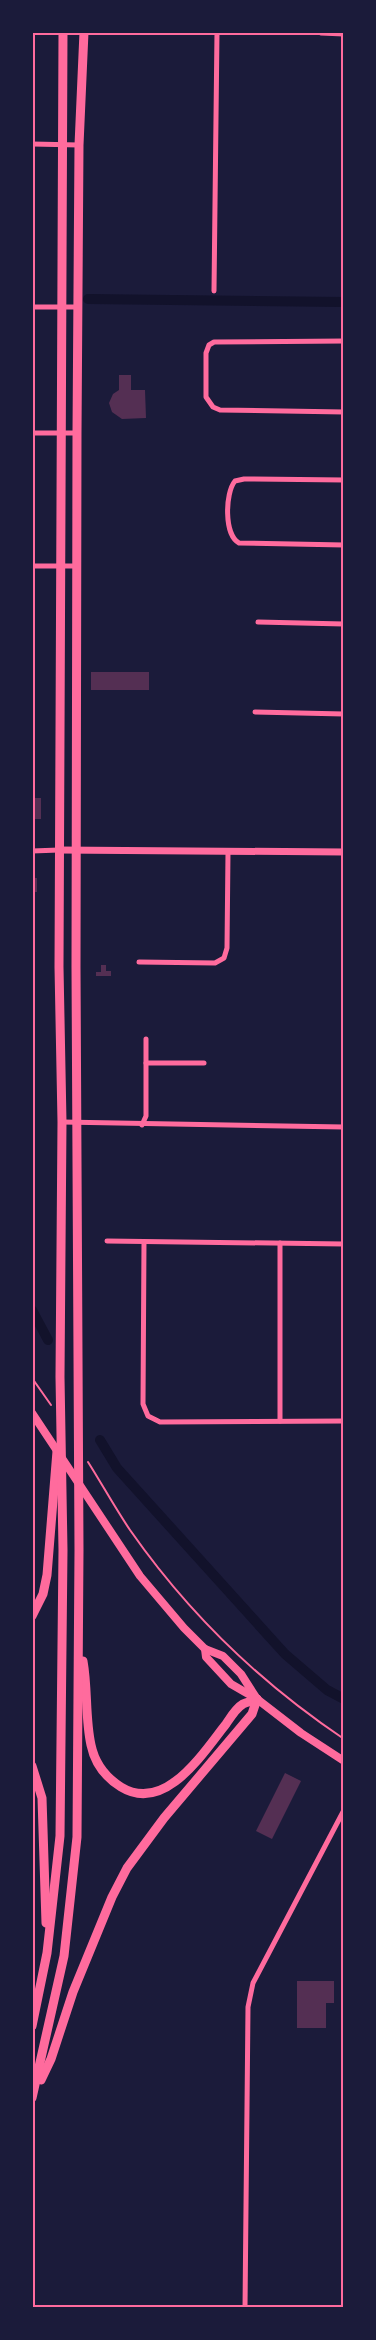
<svg xmlns="http://www.w3.org/2000/svg" width="376" height="2340" viewBox="0 0 376 2340" font-family="Karla,sans-serif">
	<style>
		.lines { fill: none; stroke-linecap: round; stroke-linejoin: round }
		.canal { stroke: #12122b; stroke-width: 10 }
		.building { fill: #542f53 }
		.path { stroke: #ff6b9d; stroke-width: 2 }
		.minor { stroke: #ff6b9d; stroke-width: 5 }
		.tertiary { stroke: #ff6b9d; stroke-width: 7 }
		.secondary { stroke: #ff6b9d; stroke-width: 8 }
		.primary { stroke: #ff6b9d; stroke-width: 9 }
		.neatline { fill: none; stroke: #ff6b9d; stroke-width: 2 }
	</style>
	<rect width="100%" height="100%" fill="#1b1b3a"/>
	<g class="lines">
		<!-- canal -->
		<g class="canal">
			<path d="M 88,299 L 342,302"/>
			<path d="M 32,1310 L 48,1340"/>
			<path d="M 100,1440 L 117,1468 L 285,1654 L 327,1690 L 344,1699"/>
		</g>
	</g>
	<!-- building -->
	<g class="building">
		<path d="M 119,375 L 131,375 L 131,390 L 145,390 L 146,418 L 122,419 L 112,412 L 109,403 L 113,394 L 119,390 Z"/>
		<rect x="91" y="672" width="58" height="18"/>
		<rect x="32" y="798" width="9" height="21"/>
		<rect x="32" y="878" width="5" height="14"/>
		<path d="M 101,965 L 106,965 L 106,971 L 111,971 L 111,976 L 96,976 L 96,972 L 101,972 Z"/>
		<path d="M 285,1773 L 301,1781 L 272,1839 L 256,1831 Z"/>
		<path d="M 297,1981 L 334,1981 L 334,2003 L 326,2003 L 326,2028 L 297,2028 Z"/>
	</g>
	<g class="lines">
		<!-- path -->
		<g class="path">
			<path d="M 32,1378 L 51,1405"/>
			<path d="M 88,1462 C 102,1484 115,1508 130,1530 C 188,1613 259,1682 344,1739"/>
		</g>
		<!-- minor -->
		<g class="minor">
			<path d="M 32,144 L 79,145"/>
			<path d="M 214,291 L 217,32"/>
			<path d="M 32,307 L 78,307"/>
			<path d="M 344,341 L 214,342 L 209,345 L 206,353 L 206,397 L 213,407 L 220,410 L 344,412"/>
			<path d="M 32,433 L 77,433"/>
			<path d="M 344,480 L 244,479 L 235,481 C 225,493 224,535 239,543 L 344,545"/>
			<path d="M 32,566 L 78,566"/>
			<path d="M 258,622 L 344,624"/>
			<path d="M 255,712 L 344,714"/>
			<path d="M 32,851 L 59,850"/>
			<path d="M 139,962 L 215,963 L 224,958 L 227,948 L 228,852"/>
			<path d="M 146,1063 L 204,1063"/>
			<path d="M 62,1122 L 344,1127"/>
			<path d="M 142,1125 L 146,1116 L 146,1039"/>
			<path d="M 107,1241 L 344,1244"/>
			<path d="M 144,1242 L 143,1404 L 148,1416 L 160,1422 L 344,1421"/>
			<path d="M 280,1243 L 280,1421"/>
			<path d="M 245,2308 L 248,2007 L 253,1983 L 344,1810"/>
		</g>
		<!-- tertiary -->
		<g class="tertiary">
			<path d="M 321,32 L 344,33"/>
			<path d="M 59,850 L 344,852"/>
		</g>
		<!-- secondary -->
		<g class="secondary">
			<path d="M 32,1413 L 140,1576 L 184,1628 L 205,1649 L 223,1656 L 241,1674 L 257,1699"/>
			<path d="M 205,1649 L 206,1657 L 231,1684 L 257,1699 L 301,1733 L 344,1761"/>
		</g>
		<!-- primary -->
		<g class="primary">
			<path d="M 32,1616 L 43,1594 L 47,1575 L 57,1451"/>
			<path d="M 83,1661 C 88,1689 85,1718 91,1745 C 95,1764 105,1777 121,1787 C 165,1814 203,1753 226,1724 C 230,1718 236,1708 243,1704 C 247,1702 253,1701 257,1699"/>
			<path d="M 32,1766 L 42,1798 L 46,1923"/>
			<path d="M 32,2026 L 47,1953 L 60,1836 L 63,1550 L 60,1377 L 62,1122 L 59,967 L 63,32"/>
			<path d="M 41,2080 L 51,2059 L 73,1992 L 112,1897 L 127,1868 L 164,1818 L 252,1714 L 257,1699"/>
			<path d="M 32,2098 L 64,1956 L 77,1837 L 79,1550 L 76,967 L 77,433 L 79,145 L 84,32"/>
		</g>
	</g>
	<!-- border -->
	<rect width="376" height="2340" fill="none" stroke="#1b1b3a" stroke-width="68"/>
	<rect x="34" y="34" width="308" height="2272" class="neatline"/>
</svg>
